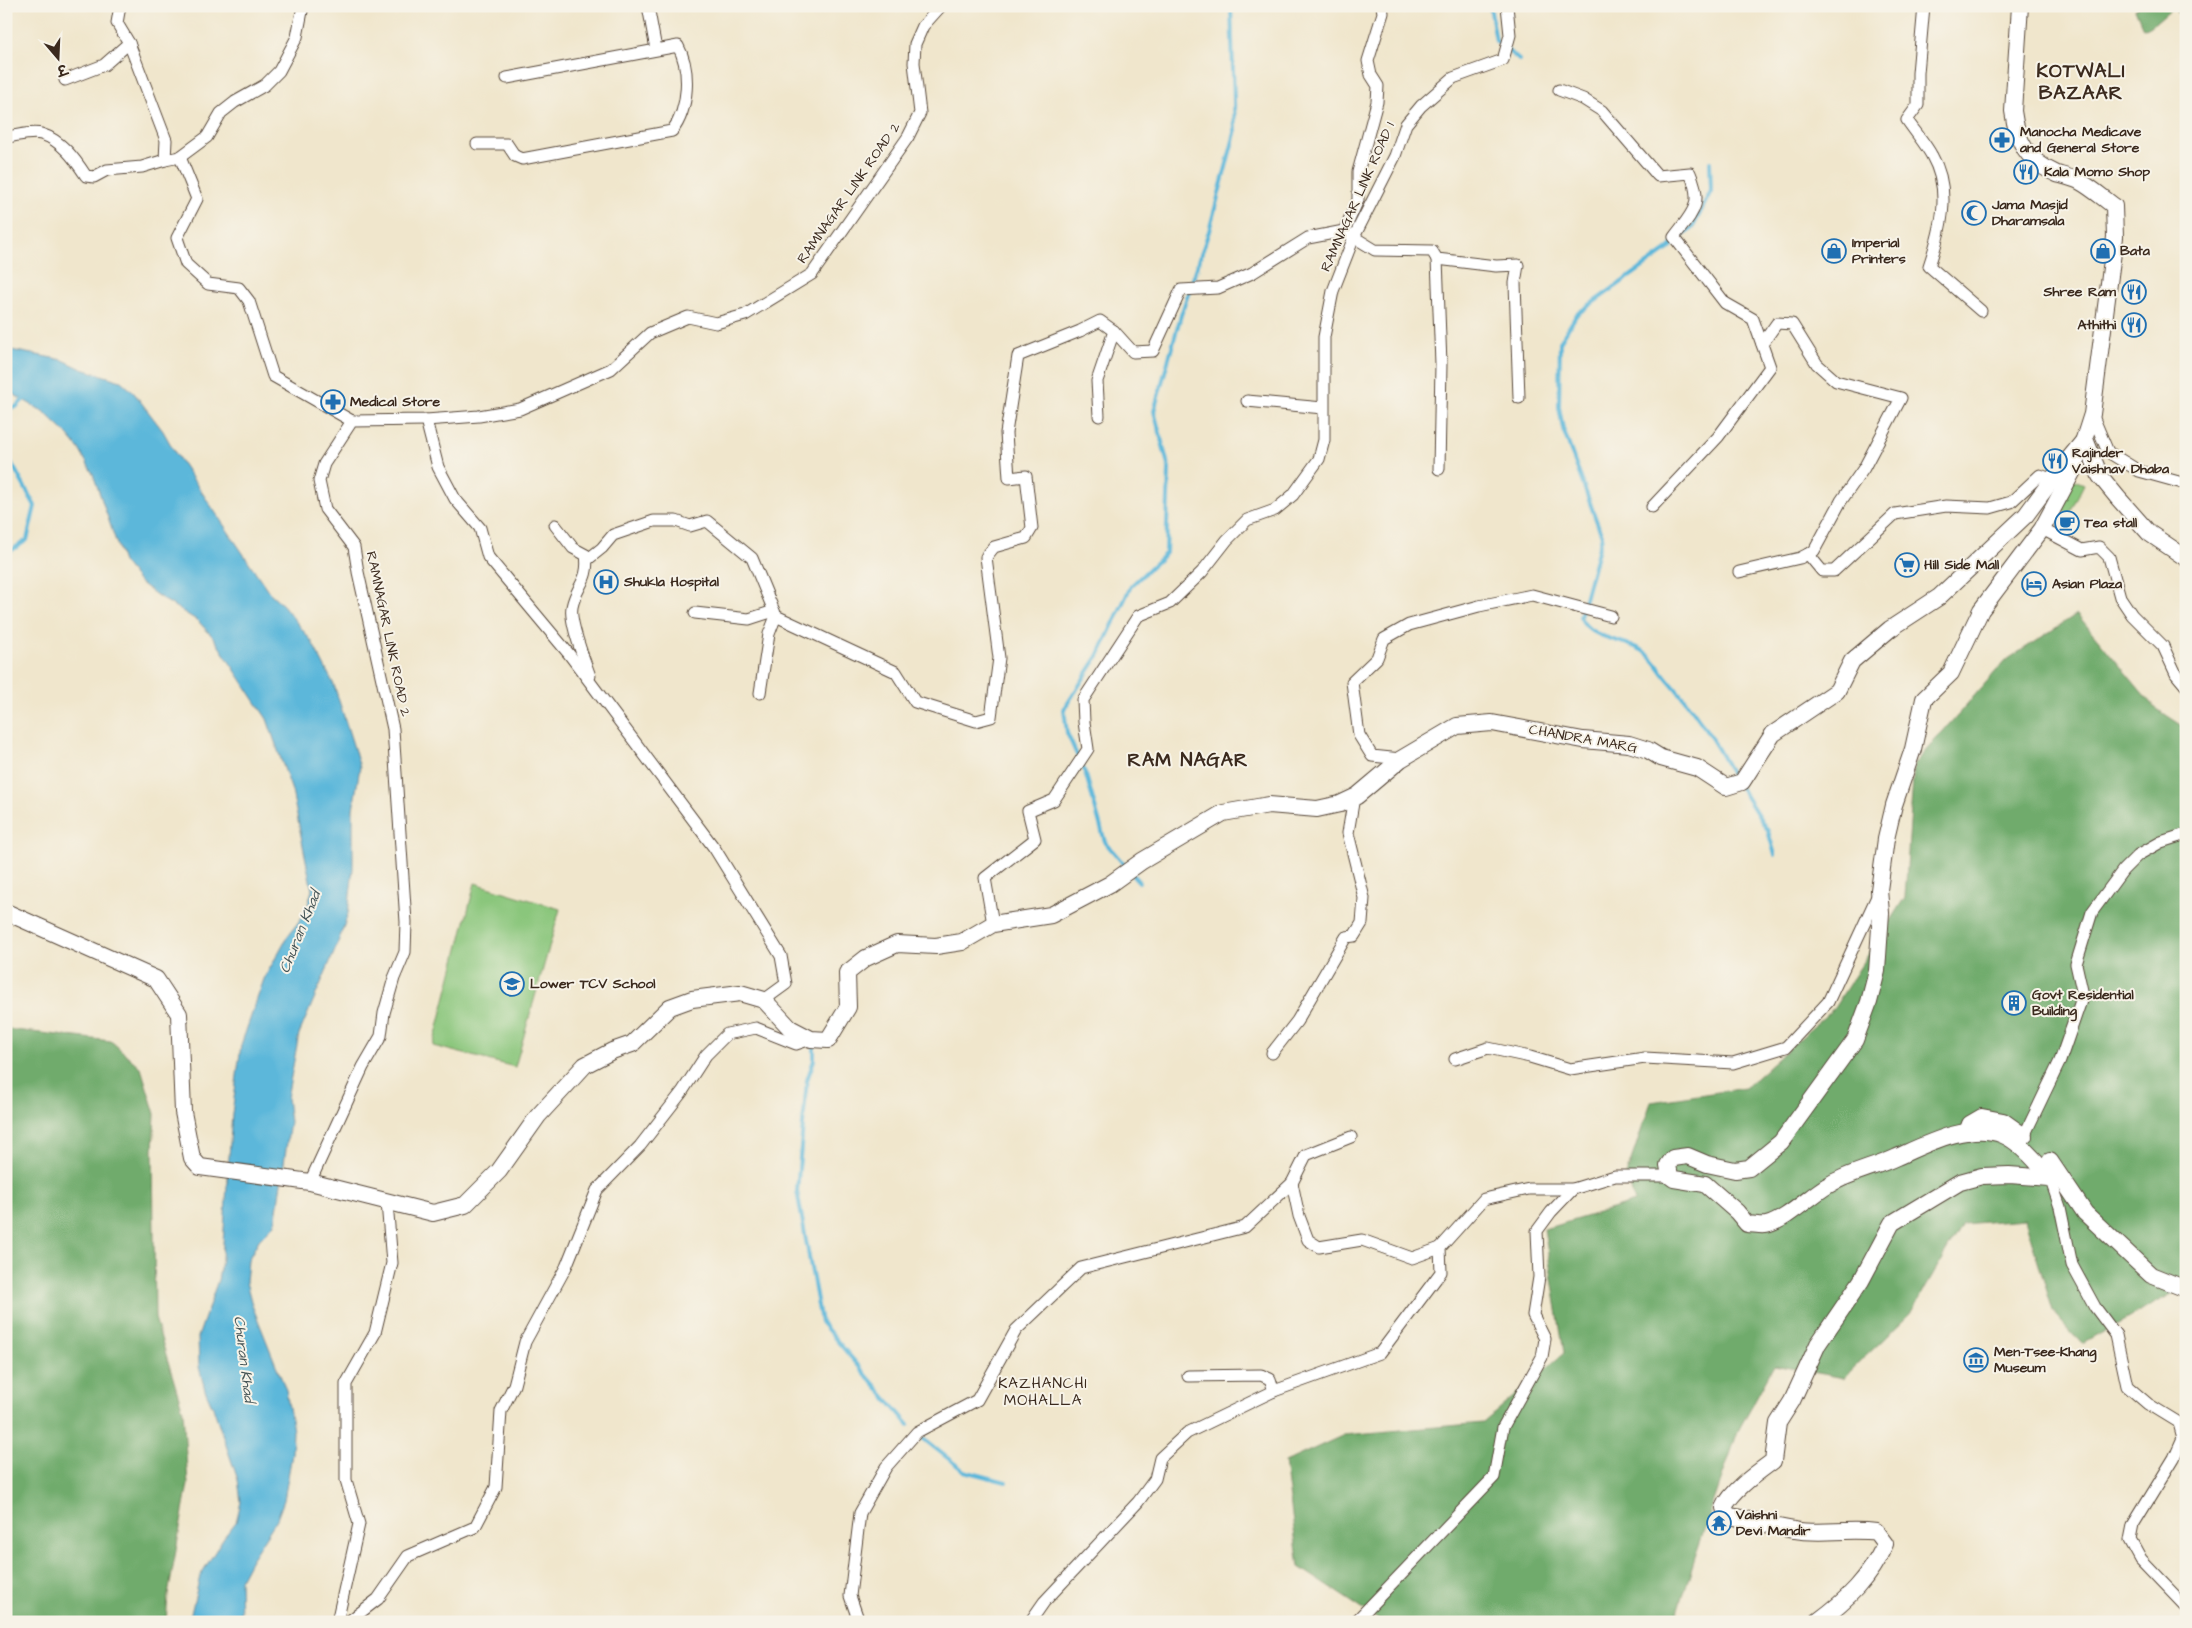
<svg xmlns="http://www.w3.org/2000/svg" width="2192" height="1628" viewBox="0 0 2192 1628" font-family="'Architects Daughter','Playpen Sans Deva',sans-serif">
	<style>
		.green { fill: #8ac67c; stroke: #62784d }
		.forest { fill: #6fab6c; stroke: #556a45 }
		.water { fill: #5cb7da; stroke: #4c707c }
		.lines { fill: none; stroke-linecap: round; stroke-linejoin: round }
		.stream { stroke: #5cb7da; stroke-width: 4 }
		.street-casing { stroke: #564638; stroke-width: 13 }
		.secondary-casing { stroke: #564638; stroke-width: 18 }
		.street { stroke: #fff; stroke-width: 11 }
		.secondary { stroke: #fff; stroke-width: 16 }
		.labels { text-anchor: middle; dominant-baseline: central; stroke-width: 4; stroke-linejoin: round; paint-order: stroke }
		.poi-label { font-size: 14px; font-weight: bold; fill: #3b2a1e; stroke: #f7f3e8; text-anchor: start }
		.street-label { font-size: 14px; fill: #3b2a1e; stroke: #f7f3e8 }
		.water-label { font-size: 15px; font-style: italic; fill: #455456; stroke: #f7f3e8 }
		.neighbourhood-label { font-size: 15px; letter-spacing: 1px; fill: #3b2a1e; stroke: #f7f3e8 }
		.district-label { font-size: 19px; font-weight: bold; letter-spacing: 1px; fill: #3b2a1e; stroke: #f7f3e8 }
	</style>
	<rect width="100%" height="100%" fill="#f7f3e8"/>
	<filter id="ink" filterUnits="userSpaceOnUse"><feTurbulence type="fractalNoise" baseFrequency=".02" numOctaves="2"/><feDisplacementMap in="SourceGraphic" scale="10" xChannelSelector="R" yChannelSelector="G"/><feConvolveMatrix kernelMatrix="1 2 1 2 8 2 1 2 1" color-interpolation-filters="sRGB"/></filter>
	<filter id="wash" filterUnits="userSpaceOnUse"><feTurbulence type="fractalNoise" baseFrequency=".0096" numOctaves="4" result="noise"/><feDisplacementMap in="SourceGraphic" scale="20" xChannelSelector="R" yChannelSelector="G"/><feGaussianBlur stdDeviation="1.12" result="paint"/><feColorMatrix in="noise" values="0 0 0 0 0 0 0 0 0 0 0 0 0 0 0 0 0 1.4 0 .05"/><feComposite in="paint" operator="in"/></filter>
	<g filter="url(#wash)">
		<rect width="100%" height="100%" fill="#f0e6cc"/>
		<!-- green -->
		<g class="green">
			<path d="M 2072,479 L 2084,484 L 2069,514 L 2058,508 Z"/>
			<path d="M 475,883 L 560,909 L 515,1067 L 433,1046 Z"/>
		</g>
		<!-- forest -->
		<g class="forest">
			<path d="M 2140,6 L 2186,6 L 2186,24 L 2173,7 L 2150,27 L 2143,28 L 2135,9 Z"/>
			<path d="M 2077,614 L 2154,707 L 2186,728 L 2186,1286 L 2082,1344 L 2053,1311 L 2025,1219 L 1962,1224 L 1910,1314 L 1843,1378 L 1774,1365 L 1738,1431 L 1695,1557 L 1675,1622 L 1382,1622 L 1299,1567 L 1285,1462 L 1344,1435 L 1483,1423 L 1564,1353 L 1544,1229 L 1635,1202 L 1626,1175 L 1651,1102 L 1745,1088 L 1834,1008 L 1905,897 L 1914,764 L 2005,661 Z"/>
			<path d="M 6,1029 L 111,1041 L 141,1068 L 155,1114 L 153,1149 L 155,1318 L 183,1411 L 188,1484 L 168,1595 L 166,1622 L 6,1622 Z"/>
		</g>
		<!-- water -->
		<path class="water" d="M 6,349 L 63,360 L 82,369 L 121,381 L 134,393 L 163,431 L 176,454 L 269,592 L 283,605 L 312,642 L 334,685 L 360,767 L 353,809 L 353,868 L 348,914 L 336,948 L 299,1034 L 287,1098 L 290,1122 L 275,1224 L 259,1240 L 248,1260 L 246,1282 L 252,1305 L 286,1390 L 293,1431 L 292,1454 L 284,1500 L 277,1519 L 250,1561 L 240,1580 L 241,1622 L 189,1622 L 200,1576 L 224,1537 L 236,1522 L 241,1502 L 238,1480 L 214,1410 L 205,1390 L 199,1367 L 198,1337 L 218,1280 L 222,1258 L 232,1114 L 241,1045 L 264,979 L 287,937 L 306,912 L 312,890 L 292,791 L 267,719 L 213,637 L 198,621 L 158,596 L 139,582 L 123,562 L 93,474 L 79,449 L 64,431 L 44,412 L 6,390 Z"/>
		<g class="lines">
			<!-- stream -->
			<g class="stream">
				<path d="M 1490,6 L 1496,41 L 1519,60"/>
				<path d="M 1710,162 L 1711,191 L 1694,225 L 1667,250 L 1577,314 L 1560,342 L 1559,407 L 1563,429 L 1602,536 L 1580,617 C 1592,642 1626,638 1646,653 C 1654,659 1660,669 1666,677 C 1693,708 1716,742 1734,779"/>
				<path d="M 6,408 L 16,407 L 25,398"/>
				<path d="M 6,453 L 35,506 L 27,540 L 6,554"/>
				<path d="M 1740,787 L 1768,831 L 1775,855"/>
				<path d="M 1127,868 L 1105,842 L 1086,775 L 1067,733 L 1064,709 L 1098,656 L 1131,586 L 1166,553 L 1169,469 L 1154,411 L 1181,315 L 1209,231 L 1235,133 L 1231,6"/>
				<path d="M 1131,873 L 1139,882"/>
				<path d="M 814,1044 L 814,1060 L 807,1080 L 797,1191 L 821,1322 L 909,1425"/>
				<path d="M 921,1437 L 964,1471 L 1006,1482"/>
			</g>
		</g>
	</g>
	<g filter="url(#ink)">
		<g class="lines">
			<!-- street casing -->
			<g class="street-casing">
				<g id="street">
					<path d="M 120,6 L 117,23 L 129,43 L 166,140 L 165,160 L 180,157 L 197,199 L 177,238 L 186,264 L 208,284 L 239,288 L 249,301 L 273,376 L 352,421"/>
					<path d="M 648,6 L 656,49"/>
					<path d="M 1924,6 L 1918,73 L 1918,105 L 1907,120 C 1915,132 1925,143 1932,156 C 1952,191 1941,230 1929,266 L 1981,311"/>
					<path d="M 65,80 L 104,65 L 129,43"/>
					<path d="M 1559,90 L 1583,99 L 1602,111 L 1658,176 L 1690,173 C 1704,205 1692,213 1674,237 L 1725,303 L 1753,319 L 1770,367 L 1718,437 L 1652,507"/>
					<path d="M 6,137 C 16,136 32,131 41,134 C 61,140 75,159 86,176 L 94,177 L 107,170 L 142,167 L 165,160"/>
					<path d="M 477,144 L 507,144 L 515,156 L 522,159 L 672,131 C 689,109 691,70 678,46 L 507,78"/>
					<path d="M 180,157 L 207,137 L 221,113 L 235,102 L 265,85 L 279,71 L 297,37 L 303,6"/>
					<path d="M 1344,231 L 1358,200 L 1358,172 L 1377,102 L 1378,86 L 1371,75 L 1368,61 L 1383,13 L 1382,6"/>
					<path d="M 1437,259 L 1441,364 L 1439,469"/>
					<path d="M 1247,401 L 1323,408"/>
					<path d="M 2092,414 L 2108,452 L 2139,471 L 2186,484"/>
					<path d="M 1099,416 L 1097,381 L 1114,331"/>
					<path d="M 426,420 L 438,467 L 455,499 L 480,528 L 488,557 L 569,654 L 715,849 L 781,956 L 786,984 L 764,1000"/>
					<path d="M 555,525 L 573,548 L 586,555 C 590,580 576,586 572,607 C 569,622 585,662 590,676"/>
					<path d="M 2042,529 L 2082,550 L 2099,547 L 2109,557 L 2120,597 L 2132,615 L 2163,646 L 2176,674 L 2186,686"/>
					<path d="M 1808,554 L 1822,571 L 1834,571 L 1895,514 L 1946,506 L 1990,508 L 2011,502 L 2040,475 L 2051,479 L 2054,477"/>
					<path d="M 587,560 L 602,548 L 613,535 L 654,521 L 676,521 L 690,526 L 707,521 L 752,558 L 776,616 L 896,672 L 915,702 L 976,721 L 991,717 L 999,658 L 986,557 L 994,547 L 1026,538 L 1032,528 L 1026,476 L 1009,478 L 1006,433 L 1018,356 L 1080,331 L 1100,321 L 1114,331 L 1133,352 L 1153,351 L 1181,290 L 1218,288 L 1252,273 L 1308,238 L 1344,231 L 1375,250 L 1432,251 L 1437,259 L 1496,266 L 1518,265 L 1515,283 L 1519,398"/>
					<path d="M 1739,572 L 1800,558 L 1814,551 L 1841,501 L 1864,468 L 1901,398 L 1836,381 L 1817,364 L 1792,324 L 1777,323 L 1762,344"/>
					<path d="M 695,613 L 749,619 L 774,611"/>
					<path d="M 760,693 L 769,634 L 776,616"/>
					<path d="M 1401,759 L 1372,756 L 1359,735 L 1352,682 L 1377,658 L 1384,639 L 1409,625 L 1479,606 L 1532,595 L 1611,616"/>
					<path d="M 993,924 L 985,878 L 1035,839 L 1028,811 L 1054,800 L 1088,749 L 1084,722 L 1083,700 L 1138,616 L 1170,603 L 1202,572 L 1227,540 L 1247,520 L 1275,510 L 1293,495 L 1319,459 L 1324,440 L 1324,337 L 1333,291 L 1354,237 L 1395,156 L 1406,124 L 1421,106 L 1453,78 L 1503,60 L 1510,35 L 1507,6"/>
					<path d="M 1272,1053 L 1297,1021 L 1346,937 L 1354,936 L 1362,923 L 1364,898 L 1348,833 L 1354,797"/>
					<path d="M 1455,1059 L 1488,1048 L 1530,1057 L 1570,1069 L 1645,1058 L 1733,1063 L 1786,1047 L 1828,1002 L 1879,892"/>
					<path d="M 2024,1136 L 2060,1061 L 2083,995 L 2076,964 L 2092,912 L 2123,870 L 2138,855 L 2161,842 L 2186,834"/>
					<path d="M 2050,1178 L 2060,1207 L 2072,1265 L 2095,1307 L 2116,1335 L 2127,1386 L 2148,1404 L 2179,1423 L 2183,1438 L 2174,1458 L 2133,1525 L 2130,1540 L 2141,1560 L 2186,1607"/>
					<path d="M 310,1182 L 363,1067 L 381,1036 L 384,1013 L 394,978 L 405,952 L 406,922 L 393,729 L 358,572 L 354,547 L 325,509 L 319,481 L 324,464 L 352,421 L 426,420 L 479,416 L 520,409 L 611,369 L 650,333 L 688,317 L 716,323 L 745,315 L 812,274 L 908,137 L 920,113 L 914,63 L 915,44 L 923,26 L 941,6"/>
					<path d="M 1292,1183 L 1299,1216 L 1308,1240 L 1319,1247 L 1362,1240 L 1412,1258 L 1440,1248"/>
					<path d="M 1188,1376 L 1261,1375 L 1270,1379 L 1274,1391"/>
					<path d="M 858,1619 L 850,1596 L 860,1513 L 886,1467 L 917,1432 L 977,1400 L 1016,1330 L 1081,1268 L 1245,1227 L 1292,1183 L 1306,1155 L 1351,1137"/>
					<path d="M 337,1622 L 359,1524 L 346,1480 L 346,1384 L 375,1333 L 392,1263 L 387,1202"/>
					<path d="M 348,1622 L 378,1599 L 408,1556 L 475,1527 L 496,1487 L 501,1411 L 514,1385 L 525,1342 L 566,1267 L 597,1190 L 640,1146 L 682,1092 L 706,1055 L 727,1034 L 756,1028 L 796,1044 L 811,1039"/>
					<path d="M 1030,1622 L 1044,1602 L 1138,1502 L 1155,1479 L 1160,1458 L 1187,1433 L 1274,1391 L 1380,1353 L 1441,1272 L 1440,1248 L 1484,1199 L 1529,1189 L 1573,1189 L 1615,1176 L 1670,1176"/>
					<path d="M 1355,1622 L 1494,1477 L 1503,1427 L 1542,1357 L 1545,1339 L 1533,1315 L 1539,1277 L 1537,1231 L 1551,1212 L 1573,1189"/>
				</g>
			</g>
			<!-- secondary casing -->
			<g class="secondary-casing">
				<g id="secondary">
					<path d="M 2085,439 L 2100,476 L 2118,498 L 2149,533 L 2186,558"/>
					<path d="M 6,912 L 156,979 L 179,1014 L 183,1112 L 192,1158 L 200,1167 L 310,1182 L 433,1213 L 465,1205 L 499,1171 L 538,1116 L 585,1065 L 612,1051 L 632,1044 L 670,1007 L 692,999 L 740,993 L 764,1000 L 790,1028 L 811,1039 L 828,1040 L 848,1007 L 847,973 L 866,958 L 897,944 L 936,946 L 962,942 L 993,924 L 1051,915 L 1110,884 L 1142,861 L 1223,813 L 1269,805 L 1317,809 L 1340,804 L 1357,796 L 1401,759 L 1457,726 L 1492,723 L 1583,740 L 1629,744 L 1648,750 L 1661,758 L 1697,768 L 1726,787 L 1742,782 L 1773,734 L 1837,691 L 1852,661 L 1890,629 L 1939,597 L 2026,515 L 2054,477 L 2085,439"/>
					<path d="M 1967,1132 L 1970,1124 L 1982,1117 L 2003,1121 L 2024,1136"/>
					<path d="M 2050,1161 L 2085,1213 L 2151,1275 L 2186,1289"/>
					<path d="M 1817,1622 C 1848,1599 1869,1579 1885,1544 L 1876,1532 C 1848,1528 1821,1535 1794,1530 C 1772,1527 1751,1519 1729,1516 L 1724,1508 C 1731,1491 1758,1472 1773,1461 L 1778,1423 L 1792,1401 L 1818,1344 L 1861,1281 L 1892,1223 L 1960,1182 L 1982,1176 L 2009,1175 L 2050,1178 C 2039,1164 2020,1142 2003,1135 C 1971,1121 1926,1144 1897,1157 C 1874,1168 1849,1172 1827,1186 C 1810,1196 1785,1221 1766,1225 C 1761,1226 1753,1224 1747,1224 L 1737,1212 L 1705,1184 L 1674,1179 L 1670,1176 L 1668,1165 L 1673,1158 L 1688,1156 L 1707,1164 L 1735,1170 L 1749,1168 L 1781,1142 L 1855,1040 L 1869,1002 L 1877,971 L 1881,913 L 1879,890 L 1886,839 L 1894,805 L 1913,749 L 1924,699 L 1951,673 L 1981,610 L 2042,529 L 2075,467 L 2092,414 L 2115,237 L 2114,206 C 2103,198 2092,188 2079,181 C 2072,178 2064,176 2057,174 C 2027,161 2017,142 2013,111 L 2020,6"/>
				</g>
			</g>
			<!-- street -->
			<use href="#street" class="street"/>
			<!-- secondary -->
			<use href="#secondary" class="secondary"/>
		</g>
	</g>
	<!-- icons -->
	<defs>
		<g id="pharmacy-ring" transform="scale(1.25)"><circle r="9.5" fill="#f7f3e8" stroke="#1f6fb2" stroke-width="1.5"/><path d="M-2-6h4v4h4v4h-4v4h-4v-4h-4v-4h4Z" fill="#1f6fb2"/></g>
		<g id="restaurant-ring" transform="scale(1.25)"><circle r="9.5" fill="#f7f3e8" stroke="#1f6fb2" stroke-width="1.5"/><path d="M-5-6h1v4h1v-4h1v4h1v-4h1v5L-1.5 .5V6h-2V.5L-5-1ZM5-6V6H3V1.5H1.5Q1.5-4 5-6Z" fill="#1f6fb2"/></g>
		<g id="mosque-ring" transform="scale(1.25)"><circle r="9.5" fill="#f7f3e8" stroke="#1f6fb2" stroke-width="1.5"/><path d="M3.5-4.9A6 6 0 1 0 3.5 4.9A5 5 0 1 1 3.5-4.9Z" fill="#1f6fb2"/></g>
		<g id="shop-ring" transform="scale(1.25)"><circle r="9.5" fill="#f7f3e8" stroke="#1f6fb2" stroke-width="1.5"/><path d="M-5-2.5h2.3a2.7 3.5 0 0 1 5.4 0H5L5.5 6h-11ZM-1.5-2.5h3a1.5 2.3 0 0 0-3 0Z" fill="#1f6fb2"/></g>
		<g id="cafe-ring" transform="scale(1.25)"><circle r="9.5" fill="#f7f3e8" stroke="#1f6fb2" stroke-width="1.5"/><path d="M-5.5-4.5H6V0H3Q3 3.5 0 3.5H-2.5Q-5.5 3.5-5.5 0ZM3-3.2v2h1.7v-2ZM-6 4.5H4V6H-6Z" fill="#1f6fb2"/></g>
		<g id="supermarket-ring" transform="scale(1.25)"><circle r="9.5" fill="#f7f3e8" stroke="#1f6fb2" stroke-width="1.5"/><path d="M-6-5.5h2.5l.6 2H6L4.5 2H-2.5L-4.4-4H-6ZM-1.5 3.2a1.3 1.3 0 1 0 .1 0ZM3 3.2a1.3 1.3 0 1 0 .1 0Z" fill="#1f6fb2"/></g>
		<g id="hospital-ring" transform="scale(1.25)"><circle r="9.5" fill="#f7f3e8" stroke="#1f6fb2" stroke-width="1.5"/><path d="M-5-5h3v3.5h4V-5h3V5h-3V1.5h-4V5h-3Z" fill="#1f6fb2"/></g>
		<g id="hotel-ring" transform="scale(1.25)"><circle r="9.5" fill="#f7f3e8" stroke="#1f6fb2" stroke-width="1.5"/><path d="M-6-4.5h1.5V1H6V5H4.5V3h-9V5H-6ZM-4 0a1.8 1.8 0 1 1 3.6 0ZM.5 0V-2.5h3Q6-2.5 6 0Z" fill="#1f6fb2"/></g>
		<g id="school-ring" transform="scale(1.25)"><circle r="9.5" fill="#f7f3e8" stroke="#1f6fb2" stroke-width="1.5"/><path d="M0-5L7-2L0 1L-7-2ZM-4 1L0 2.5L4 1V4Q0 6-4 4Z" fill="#1f6fb2"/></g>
		<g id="building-ring" transform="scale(1.25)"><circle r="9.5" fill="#f7f3e8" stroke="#1f6fb2" stroke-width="1.5"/><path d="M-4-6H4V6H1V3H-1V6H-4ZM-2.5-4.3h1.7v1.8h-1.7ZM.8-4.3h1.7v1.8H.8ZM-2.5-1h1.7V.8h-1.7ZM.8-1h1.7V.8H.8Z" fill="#1f6fb2"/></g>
		<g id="museum-ring" transform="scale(1.25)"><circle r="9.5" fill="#f7f3e8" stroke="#1f6fb2" stroke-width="1.5"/><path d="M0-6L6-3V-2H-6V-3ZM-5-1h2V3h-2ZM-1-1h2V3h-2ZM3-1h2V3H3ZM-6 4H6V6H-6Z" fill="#1f6fb2"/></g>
		<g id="temple-ring" transform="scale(1.25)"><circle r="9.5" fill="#f7f3e8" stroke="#1f6fb2" stroke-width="1.5"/><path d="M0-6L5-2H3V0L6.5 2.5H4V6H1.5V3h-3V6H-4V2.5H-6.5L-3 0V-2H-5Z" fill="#1f6fb2"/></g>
	</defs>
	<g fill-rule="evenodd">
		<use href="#pharmacy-ring" x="2002" y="140"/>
		<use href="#restaurant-ring" x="2026" y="172"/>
		<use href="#mosque-ring" x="1974" y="213"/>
		<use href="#shop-ring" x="1834" y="251"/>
		<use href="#shop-ring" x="2103" y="251"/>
		<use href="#restaurant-ring" x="2134" y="292"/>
		<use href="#restaurant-ring" x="2134" y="325"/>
		<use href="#pharmacy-ring" x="333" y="402"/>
		<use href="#restaurant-ring" x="2055" y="461"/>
		<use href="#cafe-ring" x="2067" y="523"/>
		<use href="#supermarket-ring" x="1907" y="565"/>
		<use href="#hospital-ring" x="606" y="582"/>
		<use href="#hotel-ring" x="2034" y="584"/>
		<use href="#school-ring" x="512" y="984"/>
		<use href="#building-ring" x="2014" y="1003"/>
		<use href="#museum-ring" x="1976" y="1360"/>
		<use href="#temple-ring" x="1719" y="1523"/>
	</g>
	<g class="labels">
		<!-- poi labels -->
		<g class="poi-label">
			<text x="2020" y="132">Manocha Medicave<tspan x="2020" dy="16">and General Store</tspan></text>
			<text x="2044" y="172">Kala Momo Shop</text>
			<text x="1992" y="205">Jama Masjid<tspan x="1992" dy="16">Dharamsala</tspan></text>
			<text x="1852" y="243">Imperial<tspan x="1852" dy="16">Printers</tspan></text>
			<text x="2120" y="251">Bata</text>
			<text x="2116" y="292" text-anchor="end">Shree Ram</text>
			<text x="2116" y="325" text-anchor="end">Athithi</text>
			<text x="350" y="402">Medical Store</text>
			<text x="2072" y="453">Rajinder<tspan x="2072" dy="16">Vaishnav Dhaba</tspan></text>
			<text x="2084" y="523">Tea stall</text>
			<text x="1924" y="565">Hill Side Mall</text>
			<text x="624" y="582">Shukla Hospital</text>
			<text x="2052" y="584">Asian Plaza</text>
			<text x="530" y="984">Lower TCV School</text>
			<text x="2032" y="995">Govt Residential<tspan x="2032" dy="16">Building</tspan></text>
			<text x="1994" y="1352">Men-Tsee-Khang<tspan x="1994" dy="16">Museum</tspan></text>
			<text x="1736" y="1515">Vaishni<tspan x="1736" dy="16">Devi Mandir</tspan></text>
		</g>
		<!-- street labels -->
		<g class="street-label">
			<text transform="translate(849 193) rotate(-55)">RAMNAGAR LINK ROAD 2</text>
			<text transform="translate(1358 197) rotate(-66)">RAMNAGAR LINK ROAD 1</text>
			<text transform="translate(388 634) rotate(78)">RAMNAGAR LINK ROAD 2</text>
			<text transform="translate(1583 739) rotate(10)">CHANDRA MARG</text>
		</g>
		<!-- water labels -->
		<g class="water-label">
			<text transform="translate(300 932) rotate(-68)">Churan Khad</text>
			<text transform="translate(244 1359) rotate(83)">Churan Khad</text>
		</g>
		<!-- neighbourhood labels -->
		<g class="neighbourhood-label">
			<text x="1043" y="1383">KAZHANCHI<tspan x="1043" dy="17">MOHALLA</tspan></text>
		</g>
		<!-- district labels -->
		<g class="district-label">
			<text x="2081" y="71">KOTWALI<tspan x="2081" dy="22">BAZAAR</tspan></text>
			<text x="1188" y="760">RAM NAGAR</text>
		</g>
	</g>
	<!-- margin -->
	<rect width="2192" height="1628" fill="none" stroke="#f7f3e8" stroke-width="25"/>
	<!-- north arrow -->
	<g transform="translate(58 58) rotate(161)" stroke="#f7f3e8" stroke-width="4" paint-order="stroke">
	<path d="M0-4L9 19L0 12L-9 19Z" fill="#3b2a1e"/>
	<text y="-8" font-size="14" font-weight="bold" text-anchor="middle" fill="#3b2a1e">उ</text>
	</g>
</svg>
